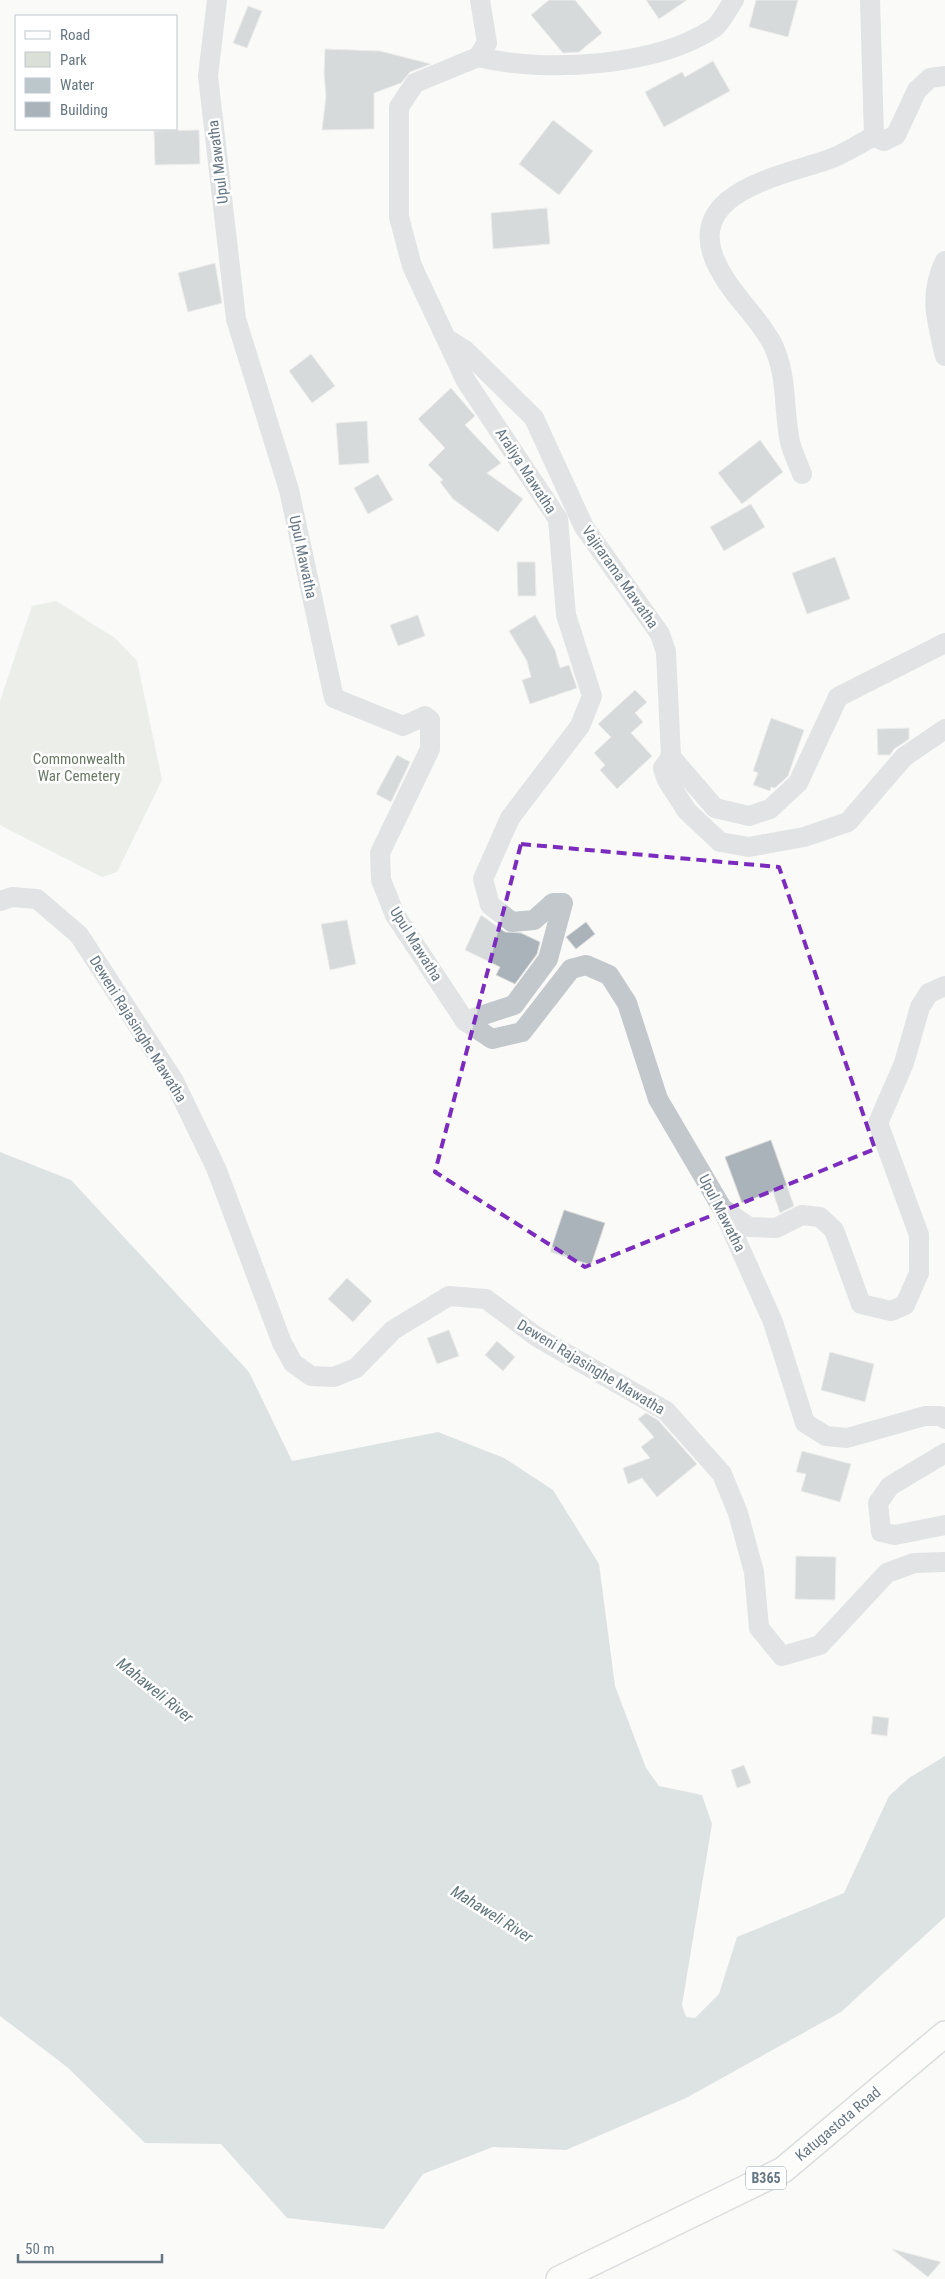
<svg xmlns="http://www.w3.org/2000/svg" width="945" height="2279" viewBox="0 0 945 2279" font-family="'Roboto Condensed',sans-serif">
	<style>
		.green { fill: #dadfd7 }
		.water { fill: #bbc7cb }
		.building { fill: #aab3b9; stroke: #dcdcda }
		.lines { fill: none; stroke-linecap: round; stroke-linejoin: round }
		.major-casing { stroke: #b5babe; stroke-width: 28 }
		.minor { stroke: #c3c8cc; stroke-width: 20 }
		.major { stroke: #fff; stroke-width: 25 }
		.marked { fill: none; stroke: #7b2cbf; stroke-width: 4; stroke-dasharray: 10 6; stroke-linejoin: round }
		.labels { text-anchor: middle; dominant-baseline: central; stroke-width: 5; stroke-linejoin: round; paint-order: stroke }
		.shield { fill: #fff; stroke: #939fa8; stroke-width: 1 }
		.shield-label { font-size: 14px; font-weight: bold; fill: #657683 }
		.street-label { font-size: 15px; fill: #657683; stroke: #fff }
		.park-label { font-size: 15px; fill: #687a64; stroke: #fff }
		.water-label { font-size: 16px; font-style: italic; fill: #60757c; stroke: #fff }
	</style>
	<rect width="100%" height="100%" fill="#fafaf8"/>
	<!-- green -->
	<path class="green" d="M 56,601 L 115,638 L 137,661 L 162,780 L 117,872 L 102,877 L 0,825 L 0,701 L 32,606 Z"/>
	<!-- water -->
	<path class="water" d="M 0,1152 L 71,1180 L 249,1372 L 292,1461 L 438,1432 L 504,1458 L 553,1490 L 599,1564 L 615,1686 L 646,1768 L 659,1786 L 702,1795 L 712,1824 L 682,2005 L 686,2017 L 695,2018 L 719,1994 L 737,1937 L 844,1893 L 889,1796 L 909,1778 L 945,1756 L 945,1917 L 841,2012 L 686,2098 L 566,2150 L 493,2147 L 423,2174 L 384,2229 L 287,2218 L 221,2144 L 145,2143 L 67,2067 L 0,2016 Z"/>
	<!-- building -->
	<g class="building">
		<path d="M 549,0 L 575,0 L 602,33 L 579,52 L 563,53 L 531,15 Z"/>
		<path d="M 646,0 L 687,0 L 659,19 Z"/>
		<path d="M 756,0 L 798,0 L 788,37 L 749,27 Z"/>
		<path d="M 248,6 L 262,11 L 247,48 L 233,43 Z"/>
		<path d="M 325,49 L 380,51 L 431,64 L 410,72 L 401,83 L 374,93 L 374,129 L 322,130 L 326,96 L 324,73 Z"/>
		<path d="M 713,61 L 730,91 L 664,127 L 645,92 L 682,72 L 685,77 Z"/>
		<path d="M 553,120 L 593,151 L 559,195 L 519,164 Z"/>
		<path d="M 199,130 L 200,164 L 155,165 L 154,131 Z"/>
		<path d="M 547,208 L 550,244 L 493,249 L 491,213 Z"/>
		<path d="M 215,263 L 222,303 L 188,312 L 178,273 Z"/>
		<path d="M 311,354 L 335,386 L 312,403 L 289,371 Z"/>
		<path d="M 451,388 L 475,416 L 465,425 L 501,463 L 487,473 L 523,499 L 498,532 L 453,499 L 440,482 L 443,480 L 428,465 L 445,448 L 418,419 Z"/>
		<path d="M 367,421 L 369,463 L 339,465 L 336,423 Z"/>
		<path d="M 760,440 L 783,472 L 742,504 L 718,473 Z"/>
		<path d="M 378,474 L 393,500 L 368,514 L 354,488 Z"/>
		<path d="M 751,504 L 765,527 L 724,551 L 710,527 Z"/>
		<path d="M 835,557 L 850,599 L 807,614 L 792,573 Z"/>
		<path d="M 517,562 L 535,562 L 536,596 L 518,596 Z"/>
		<path d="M 418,615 L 425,636 L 398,646 L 390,625 Z"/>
		<path d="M 535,615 L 555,650 L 560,668 L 569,665 L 577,688 L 530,704 L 522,680 L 531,677 L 527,661 L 509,631 Z"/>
		<path d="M 635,690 L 647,702 L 635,713 L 643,722 L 631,733 L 652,756 L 617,789 L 600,770 L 605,765 L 594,753 L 611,737 L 598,724 Z"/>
		<path d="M 771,718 L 804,730 L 788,776 L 775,788 L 771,787 L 770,791 L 753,785 L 758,773 L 753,771 Z"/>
		<path d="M 909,728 L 909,739 L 894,749 L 890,755 L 878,755 L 877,729 Z"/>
		<path d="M 397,755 L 410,762 L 391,802 L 376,794 Z"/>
		<path d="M 481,915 L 505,932 L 521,933 L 540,942 L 537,954 L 515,984 L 496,975 L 500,967 L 465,950 Z"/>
		<path d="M 347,920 L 356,964 L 330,970 L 321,924 Z"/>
		<path d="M 586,922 L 595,934 L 576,949 L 566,937 Z"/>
		<path d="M 771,1140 L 794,1206 L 780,1213 L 773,1192 L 742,1203 L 725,1157 Z"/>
		<path d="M 564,1210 L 605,1223 L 591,1265 L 550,1252 Z"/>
		<path d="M 347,1278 L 372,1301 L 353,1322 L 328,1299 Z"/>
		<path d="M 449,1330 L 459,1356 L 437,1364 L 427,1338 Z"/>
		<path d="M 497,1341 L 515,1357 L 503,1371 L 485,1355 Z"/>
		<path d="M 830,1352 L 874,1364 L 865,1402 L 821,1390 Z"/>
		<path d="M 646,1413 L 658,1420 L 697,1464 L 657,1497 L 642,1478 L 628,1484 L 623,1468 L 650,1458 L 641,1447 L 654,1437 L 638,1419 Z"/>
		<path d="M 802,1451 L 851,1464 L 840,1502 L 801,1491 L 806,1474 L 796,1472 Z"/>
		<path d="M 796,1556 L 836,1557 L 835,1600 L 795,1599 Z"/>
		<path d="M 873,1716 L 889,1718 L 887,1736 L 871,1734 Z"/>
		<path d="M 744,1765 L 751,1783 L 737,1788 L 731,1770 Z"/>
		<path d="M 892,2249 L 941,2262 L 928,2277 Z"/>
	</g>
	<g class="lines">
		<!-- major casing -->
		<g class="major-casing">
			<path id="major" d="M 559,2279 L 783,2170 L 945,2034"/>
		</g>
		<!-- minor -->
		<g class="minor">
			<path d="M 217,0 L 208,76 L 236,319 L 289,490 L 334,698 L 403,726 L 425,716 L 430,720 L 430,749 L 380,853 L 381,880 L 395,915 L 465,1021 L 492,1039 L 522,1032 L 571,969 L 586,965 L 609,975 L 627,1003 L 658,1099 L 722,1208 L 773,1322 L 805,1423 L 826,1436 L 847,1438 L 925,1416 L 940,1416 L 945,1419"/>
			<path d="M 870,0 L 874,136 L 884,141 L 896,135 L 917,90 L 930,78 L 945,76"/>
			<path d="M 478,57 C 544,73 656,67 714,28 C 722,22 728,8 734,0"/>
			<path d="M 945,261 C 928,295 937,322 945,356"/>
			<path d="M 447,339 L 465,350 L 534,418 L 584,527 L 660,634 L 666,652 L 671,757 L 715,808 L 749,816 L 770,809 L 798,783 L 838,697 L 945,643"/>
			<path d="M 802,474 C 798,464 793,453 790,442 C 783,409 788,377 773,345 C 760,319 736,299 722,274 C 675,195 774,178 827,160 C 843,155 859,144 874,136"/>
			<path d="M 671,757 L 663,768 L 667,780 L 687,811 L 720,842 L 749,847 L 804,837 L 848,822 L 904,757 L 945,729"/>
			<path d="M 0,901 L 12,897 L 37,899 L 79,935 L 174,1081 L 216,1168 L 282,1343 L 293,1363 L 311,1376 L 334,1377 L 356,1368 L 393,1330 L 449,1296 L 486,1299 L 537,1337 L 666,1411 L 722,1474 L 738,1513 L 754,1572 L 759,1628 L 782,1656 L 820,1645 L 887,1573 L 914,1563 L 945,1562"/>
			<path d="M 465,1021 L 514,1005 L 548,959 L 563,903 L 553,903 L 534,920 L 512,922 L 490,905 L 483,879 L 510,818 L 580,726 L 592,696 L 566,615 L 558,519 L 466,381 L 412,266 L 399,217 L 399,107 L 415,83 L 478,57 L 487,43 L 480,0"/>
			<path d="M 723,1209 L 749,1227 L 776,1228 L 802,1215 L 820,1217 L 834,1230 L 861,1304 L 891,1311 L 905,1305 L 919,1273 L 919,1235 L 878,1123 L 904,1063 L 920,1007 L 929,993 L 945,986"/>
			<path d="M 945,1453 L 890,1486 L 878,1503 L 881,1532 L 895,1535 L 945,1525"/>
		</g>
		<!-- major -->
		<use href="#major" class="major"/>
	</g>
	<!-- marked area -->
	<path d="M0 0H945V2279H0ZM 521,844 L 779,867 L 875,1149 L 585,1267 L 435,1172 Z" fill="#fafaf8" fill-opacity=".55" fill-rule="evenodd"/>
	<path class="marked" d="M 521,844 L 779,867 L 875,1149 L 585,1267 L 435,1172 Z"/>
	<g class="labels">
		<!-- shield labels -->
		<rect class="shield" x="746" y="2166.5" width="40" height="23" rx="4"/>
		<g class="shield-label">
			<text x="766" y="2178">B365</text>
		</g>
		<!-- street labels -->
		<g class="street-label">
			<text transform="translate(218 162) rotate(-97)">Upul Mawatha</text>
			<text transform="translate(526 471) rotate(57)">Araliya Mawatha</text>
			<text transform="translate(303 557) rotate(78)">Upul Mawatha</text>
			<text transform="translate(620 577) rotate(55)">Vajirarama Mawatha</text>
			<text transform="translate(416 944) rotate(58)">Upul Mawatha</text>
			<text transform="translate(138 1029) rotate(58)">Deweni Rajasinghe Mawatha</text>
			<text transform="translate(722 1213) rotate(63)">Upul Mawatha</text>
			<text transform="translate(591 1367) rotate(31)">Deweni Rajasinghe Mawatha</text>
			<text transform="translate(838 2124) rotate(-40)">Katugastota Road</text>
		</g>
		<!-- park labels -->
		<g class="park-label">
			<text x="79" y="759">Commonwealth<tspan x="79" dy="17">War Cemetery</tspan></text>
		</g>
		<!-- water labels -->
		<g class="water-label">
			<text transform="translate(155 1690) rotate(39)">Mahaweli River</text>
			<text transform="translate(492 1914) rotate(32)">Mahaweli River</text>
		</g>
	</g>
	<!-- legend -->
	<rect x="15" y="15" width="162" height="115" fill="#ffffff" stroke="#c1c8cd"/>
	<rect x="25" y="31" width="25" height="8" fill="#ffffff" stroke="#c1c8cd"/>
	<text x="60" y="40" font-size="15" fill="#657683">Road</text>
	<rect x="25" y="52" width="25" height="15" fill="#dadfd7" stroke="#c1c8cd"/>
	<text x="60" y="65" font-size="15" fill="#657683">Park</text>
	<rect x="25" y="78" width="25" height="15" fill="#bbc7cb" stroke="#c1c8cd"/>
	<text x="60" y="90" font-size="15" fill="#657683">Water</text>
	<rect x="25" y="102" width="25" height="15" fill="#aab3b9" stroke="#c1c8cd"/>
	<text x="60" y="115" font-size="15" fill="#657683">Building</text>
	<!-- scale -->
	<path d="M18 2254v8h144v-8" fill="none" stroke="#657683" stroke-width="2.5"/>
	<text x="25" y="2254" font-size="15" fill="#657683" stroke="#ffffff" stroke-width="4" paint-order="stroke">50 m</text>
</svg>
